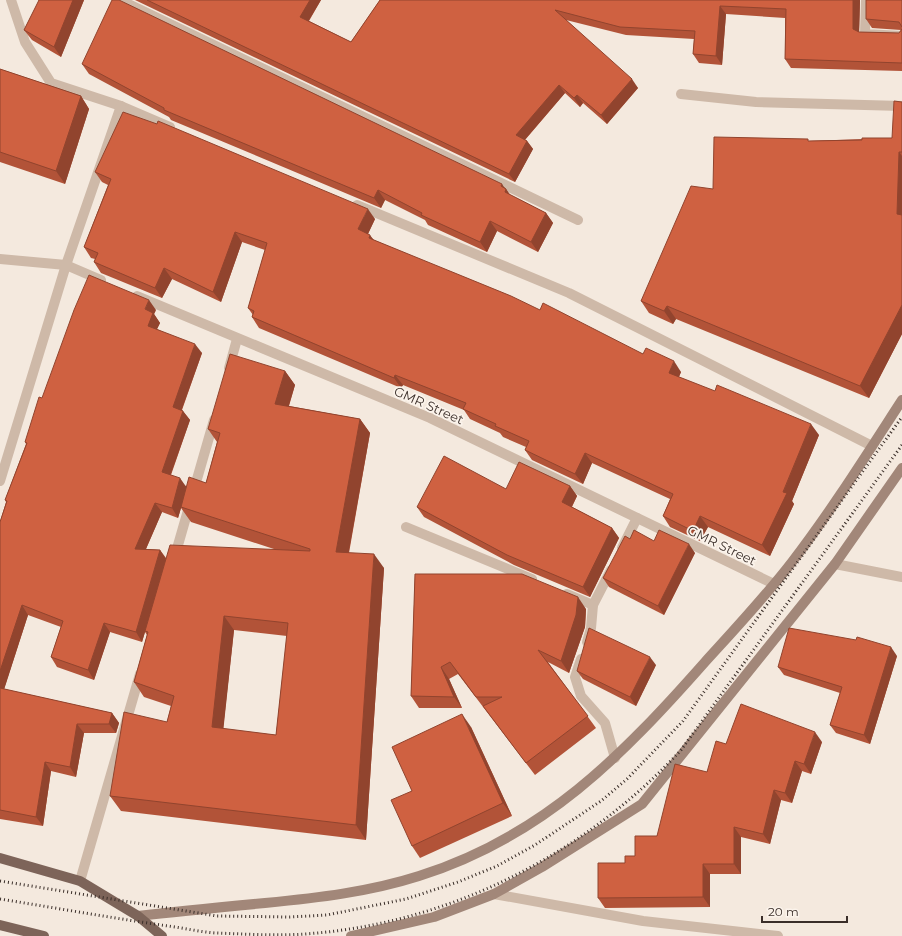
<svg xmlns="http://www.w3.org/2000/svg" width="902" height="936" viewBox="0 0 902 936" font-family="Montserrat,sans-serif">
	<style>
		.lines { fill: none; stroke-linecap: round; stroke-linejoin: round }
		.street { stroke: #ceb9a8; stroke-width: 10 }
		.secondary { stroke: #a28779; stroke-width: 10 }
		.primary { stroke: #7d6459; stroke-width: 10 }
		.rail { stroke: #3a2e29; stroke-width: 3; stroke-dasharray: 1 3; stroke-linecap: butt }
		.wall { fill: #b25338; fill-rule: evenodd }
		.shaded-wall { fill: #91442e }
		.building { fill: #cf6141; stroke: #91442e; fill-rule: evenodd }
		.labels { text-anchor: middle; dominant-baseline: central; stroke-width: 3.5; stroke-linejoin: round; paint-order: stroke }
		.street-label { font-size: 13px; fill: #3a2e29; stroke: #fbf3eb }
	</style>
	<rect width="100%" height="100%" fill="#f4e9de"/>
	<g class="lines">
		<!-- street -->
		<g class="street">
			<path d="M 11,0 L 25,42 L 51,83 L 121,106 L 170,127"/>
			<path d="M 120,0 L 578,220"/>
			<path d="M 866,0 L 865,34 L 902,36"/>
			<path d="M 681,94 L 756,102 L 902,106"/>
			<path d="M 357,205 L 569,293 L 872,446"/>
			<path d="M 0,259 L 66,265 L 101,280"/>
			<path d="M 137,296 L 430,418 L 774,584"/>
			<path d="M 229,368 L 237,339"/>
			<path d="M 0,481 L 66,265 L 121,106"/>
			<path d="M 406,527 L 532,579"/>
			<path d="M 622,548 L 637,518"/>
			<path d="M 174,559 L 214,420"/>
			<path d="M 835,564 L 902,577"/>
			<path d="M 567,594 L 593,605 L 611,570"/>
			<path d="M 587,642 L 591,628 L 593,605"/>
			<path d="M 581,659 L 575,677 L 581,696 L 605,723 L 615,758"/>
			<path d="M 80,881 L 140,674"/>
			<path d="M 494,894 L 643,921 L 778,936"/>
		</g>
		<!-- secondary -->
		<g class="secondary">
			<path d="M 138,916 C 181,911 223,907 265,903 C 317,898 369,892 419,876 C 543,837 622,756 705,662 C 735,629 765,597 792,562 C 832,510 867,454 902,400"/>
			<path d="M 351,936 L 434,917 L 494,894 L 542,867 L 642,804 L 835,564 L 902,468"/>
		</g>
		<!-- primary -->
		<g class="primary">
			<path d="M 0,858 L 80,881 L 138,916 L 162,936"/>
			<path d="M 0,925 L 44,936"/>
		</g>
		<!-- rail -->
		<g class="rail">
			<path d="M 0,881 L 217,916 L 290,917 L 327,915 L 406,899 L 458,882 L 497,866 L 535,845 L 601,801 L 627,779 L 683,721 L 902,417"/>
			<path d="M 0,899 C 56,908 112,918 168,926 C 184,928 200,932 216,933 C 245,934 275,936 305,934 C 449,924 584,855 681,750 L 902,445"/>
		</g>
	</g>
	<!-- wall -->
	<g class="wall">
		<path d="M 38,0 L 84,0 L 61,57 L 32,40 L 24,30 L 39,1 Z"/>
		<path d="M 135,0 L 321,0 L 309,21 L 351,42 L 380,0 L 860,0 L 859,32 L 899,33 L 901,30 L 872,28 L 866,19 L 902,0 L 902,71 L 791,68 L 785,59 L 785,18 L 726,14 L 722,65 L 699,63 L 693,54 L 694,39 L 626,35 L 566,20 L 638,88 L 607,124 L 583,103 L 580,107 L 565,93 L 525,140 L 527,141 L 533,149 L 515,182 Z"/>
		<path d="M 82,64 L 504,187 L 506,189 L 510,195 L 546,213 L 553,223 L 538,252 L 497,231 L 487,252 L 428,225 L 425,220 L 385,200 L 381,208 L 171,120 L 169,117 L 89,74 Z"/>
		<path d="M 0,69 L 81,96 L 89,109 L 65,184 L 0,162 Z"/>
		<path d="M 902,102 L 902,334 L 869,398 L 676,319 L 673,324 L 649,313 L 641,301 L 713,189 L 809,141 L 892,138 Z"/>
		<path d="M 95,172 L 375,219 L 368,234 L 374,240 L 643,354 L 681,372 L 679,377 L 819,435 L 792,501 L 794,504 L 770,556 L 708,527 L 700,541 L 670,527 L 663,516 L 670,499 L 592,463 L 583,484 L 532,460 L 525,450 L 526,447 L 503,437 L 500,433 L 470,419 L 464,410 L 403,385 L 401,388 L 259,328 L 252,317 L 253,315 L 248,308 L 265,250 L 242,242 L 221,302 L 172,279 L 162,298 L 101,273 L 94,262 L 95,259 L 91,258 L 84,247 L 108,185 L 102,182 Z"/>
		<path d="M 156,310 L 154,314 L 160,323 L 157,329 L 202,353 L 182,410 L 190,420 L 171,475 L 187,487 L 206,483 L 217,442 L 208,429 L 285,371 L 295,385 L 289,406 L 360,419 L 370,433 L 349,553 L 384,568 L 366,840 L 121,811 L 110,796 L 167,722 L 171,706 L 144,697 L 134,682 L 147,635 L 145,632 L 142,642 L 110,632 L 94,680 L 57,667 L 51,657 L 61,627 L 28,615 L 4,689 L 112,713 L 119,723 L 116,733 L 84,733 L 76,777 L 51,771 L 43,826 L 0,819 L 0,522 L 6,502 L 5,500 L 26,444 L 25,442 ZM 181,508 L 191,522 L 277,550 L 166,558 L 160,550 L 146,549 L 162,512 L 178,518 ZM 234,630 L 287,636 L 276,735 L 223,729 Z"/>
		<path d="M 570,486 L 577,496 L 572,507 L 612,528 L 619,538 L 590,597 L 514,565 L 424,517 L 417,507 L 506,489 Z"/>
		<path d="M 630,539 L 654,541 L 695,553 L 664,615 L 609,587 L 603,578 Z"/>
		<path d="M 415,574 L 586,609 L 585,627 L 569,673 L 548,662 L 596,728 L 535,775 L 458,674 L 449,679 L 462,708 L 419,708 L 411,696 Z"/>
		<path d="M 897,656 L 870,744 L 836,733 L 830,725 L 840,693 L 784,675 L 778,667 Z"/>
		<path d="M 656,665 L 636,706 L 583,679 L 577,671 Z"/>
		<path d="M 471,727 L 512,816 L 420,858 L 412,846 L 412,791 Z"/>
		<path d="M 822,742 L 811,774 L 802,771 L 792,803 L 781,800 L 770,844 L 741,837 L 741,874 L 710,874 L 710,907 L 605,908 L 598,898 L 625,863 L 635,856 L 657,836 L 707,772 L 726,744 Z"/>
	</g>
	<!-- shaded-wall -->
	<g class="shaded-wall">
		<path d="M 73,0 L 84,0 L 61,57 L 54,47 Z"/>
		<path d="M 310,0 L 321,0 L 306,25 L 300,17 Z"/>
		<path d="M 853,0 L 860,0 L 859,37 L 853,29 Z"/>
		<path d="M 720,6 L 726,14 L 722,65 L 716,56 Z"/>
		<path d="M 632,79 L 638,88 L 607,124 L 601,115 Z"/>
		<path d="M 559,85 L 565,93 L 522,143 L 516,135 Z"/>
		<path d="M 577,95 L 583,103 L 580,107 L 574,98 Z"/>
		<path d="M 81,96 L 89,109 L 65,184 L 56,171 Z"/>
		<path d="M 527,141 L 533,149 L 515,182 L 509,174 Z"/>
		<path d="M 899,152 L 902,156 L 902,221 L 897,214 Z"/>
		<path d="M 502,184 L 506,190 L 506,189 L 513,199 L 512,202 L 501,186 Z"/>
		<path d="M 378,190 L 385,200 L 381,208 L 374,198 Z"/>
		<path d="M 368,209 L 375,219 L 365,240 L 358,229 Z"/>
		<path d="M 546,213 L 553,223 L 538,252 L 531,242 Z"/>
		<path d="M 490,221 L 497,231 L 487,252 L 480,242 Z"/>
		<path d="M 235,232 L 242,242 L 221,302 L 213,292 Z"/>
		<path d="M 370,235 L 378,246 L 369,238 Z"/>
		<path d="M 164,268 L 172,279 L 162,298 L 155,288 Z"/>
		<path d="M 149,300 L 156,310 L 154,314 L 160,323 L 154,335 L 148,326 L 145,309 Z"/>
		<path d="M 902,305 L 902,334 L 869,398 L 860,386 Z"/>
		<path d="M 667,306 L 676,319 L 673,324 L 664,311 Z"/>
		<path d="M 195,344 L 202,353 L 179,417 L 173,407 Z"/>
		<path d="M 674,361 L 681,372 L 676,383 L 669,373 Z"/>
		<path d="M 285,371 L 295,385 L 285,418 L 275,404 Z"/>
		<path d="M 395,375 L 403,385 L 401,388 L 394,378 Z"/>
		<path d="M 183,411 L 190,420 L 168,482 L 162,472 Z"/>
		<path d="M 360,419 L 370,433 L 346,567 L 336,552 Z"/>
		<path d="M 811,424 L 819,435 L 792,501 L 794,504 L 770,556 L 762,545 Z"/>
		<path d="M 585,453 L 592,463 L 583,484 L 575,474 Z"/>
		<path d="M 180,478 L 187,488 L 181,507 L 181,508 L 178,518 L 172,508 Z"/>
		<path d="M 570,486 L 577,496 L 569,512 L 562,502 Z"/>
		<path d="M 155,503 L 162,512 L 142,558 L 135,549 Z"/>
		<path d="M 700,516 L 708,527 L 700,541 L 693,531 Z"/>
		<path d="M 612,528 L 619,538 L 590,597 L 583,587 Z"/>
		<path d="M 689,544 L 695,553 L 664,615 L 658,606 Z"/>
		<path d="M 160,550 L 166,559 L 145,631 L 145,632 L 142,642 L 136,632 Z"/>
		<path d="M 374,554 L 384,568 L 366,840 L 356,825 Z"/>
		<path d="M 578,597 L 586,609 L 585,627 L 569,673 L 561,661 Z"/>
		<path d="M 22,605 L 28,615 L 2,696 L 0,694 L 0,671 Z"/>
		<path d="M 224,616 L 234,630 L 222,742 L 212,727 Z"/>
		<path d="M 104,623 L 110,632 L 94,680 L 88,670 Z"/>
		<path d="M 891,647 L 897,656 L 870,744 L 864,735 Z"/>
		<path d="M 650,657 L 656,665 L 636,706 L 630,697 Z"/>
		<path d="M 441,667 L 449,679 L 462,708 L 454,697 Z"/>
		<path d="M 112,713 L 119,723 L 116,733 L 109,724 Z"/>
		<path d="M 462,714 L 471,727 L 512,816 L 503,803 Z"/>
		<path d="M 77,724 L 84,733 L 76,777 L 70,767 Z"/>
		<path d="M 815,732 L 822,742 L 811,774 L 804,764 Z"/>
		<path d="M 795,761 L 802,771 L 792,803 L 785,793 Z"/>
		<path d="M 45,762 L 51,771 L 43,826 L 36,817 Z"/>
		<path d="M 774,790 L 781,800 L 770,844 L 763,834 Z"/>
		<path d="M 734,827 L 741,837 L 741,874 L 734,864 Z"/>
		<path d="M 703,864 L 710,874 L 710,907 L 703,897 Z"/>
	</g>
	<!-- building -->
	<g class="building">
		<path d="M 39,0 L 73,0 L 54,47 L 24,30 Z"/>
		<path d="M 112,0 L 119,0 L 502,184 L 501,186 L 506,189 L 505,192 L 546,213 L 531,242 L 490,221 L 480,242 L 421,215 L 422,213 L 378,190 L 374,198 L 164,110 L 164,108 L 82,64 Z"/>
		<path d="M 147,0 L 310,0 L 300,17 L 351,42 L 380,0 L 853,0 L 853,29 L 859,32 L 899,33 L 902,29 L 902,63 L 785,59 L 786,9 L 720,6 L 716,56 L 693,54 L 695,31 L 620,27 L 555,10 L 632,79 L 601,115 L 577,95 L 574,98 L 559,85 L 516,135 L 527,141 L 509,174 Z"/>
		<path d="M 866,0 L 902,0 L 902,27 L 899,22 L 866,19 Z"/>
		<path d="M 0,69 L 81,96 L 56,171 L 0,152 Z"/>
		<path d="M 894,101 L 902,102 L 902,152 L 899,152 L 897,214 L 902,215 L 902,305 L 860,386 L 667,306 L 664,311 L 641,301 L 691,186 L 713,189 L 714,137 L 808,139 L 808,141 L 862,140 L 862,138 L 892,138 Z"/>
		<path d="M 123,112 L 157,124 L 158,121 L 368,209 L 358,229 L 370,235 L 369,238 L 511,296 L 540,310 L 543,303 L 643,354 L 646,348 L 674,361 L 669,373 L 715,391 L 717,385 L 811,424 L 783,492 L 787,493 L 762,545 L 700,516 L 693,531 L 663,516 L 673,494 L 585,453 L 575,474 L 525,450 L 529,441 L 495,426 L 496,424 L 463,409 L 466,403 L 395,375 L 394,378 L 252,317 L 254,311 L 248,308 L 267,243 L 235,232 L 213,292 L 164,268 L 155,288 L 94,262 L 98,253 L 84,247 L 111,179 L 95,172 Z"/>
		<path d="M 89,275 L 149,300 L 145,309 L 153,313 L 148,326 L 195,344 L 173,407 L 183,411 L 162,472 L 180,478 L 172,508 L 155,503 L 135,549 L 160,550 L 136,632 L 104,623 L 88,670 L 51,657 L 63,621 L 22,605 L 0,671 L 0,522 L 7,501 L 5,500 L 27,443 L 25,442 L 39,397 L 42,398 L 74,310 Z"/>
		<path d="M 230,354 L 285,371 L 275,404 L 360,419 L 336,552 L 374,554 L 356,825 L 110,796 L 124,712 L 167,722 L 174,696 L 134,682 L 148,632 L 145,631 L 170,545 L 310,551 L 310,549 L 181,507 L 189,477 L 206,483 L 220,433 L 208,429 ZM 224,616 L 288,623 L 276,735 L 212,727 Z"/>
		<path d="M 444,456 L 506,489 L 519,462 L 570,486 L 562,502 L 612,528 L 583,587 L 507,555 L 417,507 Z"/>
		<path d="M 634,530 L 654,541 L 659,530 L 689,544 L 658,606 L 603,578 L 625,536 L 630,539 Z"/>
		<path d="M 415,574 L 522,574 L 578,597 L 576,615 L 561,661 L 538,650 L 588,716 L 526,763 L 483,706 L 502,697 L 476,697 L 450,662 L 441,667 L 454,697 L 411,696 Z"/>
		<path d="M 589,628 L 650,657 L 630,697 L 577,671 Z"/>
		<path d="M 789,628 L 856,640 L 857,637 L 891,647 L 864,735 L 830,725 L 842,687 L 778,667 Z"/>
		<path d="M 0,688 L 112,713 L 109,724 L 77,724 L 70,767 L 45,762 L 36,817 L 0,810 Z"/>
		<path d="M 741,704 L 815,732 L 804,764 L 795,761 L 785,793 L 774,790 L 763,834 L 734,827 L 734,864 L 703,864 L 703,897 L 598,898 L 598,863 L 625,863 L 625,856 L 635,856 L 635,836 L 657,836 L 675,764 L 707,772 L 716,741 L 726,744 Z"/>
		<path d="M 462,714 L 503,803 L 412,846 L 391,800 L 412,791 L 392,747 Z"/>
	</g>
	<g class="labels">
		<!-- street labels -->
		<g class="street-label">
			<text transform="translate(429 405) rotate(24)">GMR Street</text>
			<text transform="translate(722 545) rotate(26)">GMR Street</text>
		</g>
	</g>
	<!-- scale -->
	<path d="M762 916v6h85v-6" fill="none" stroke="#3a2e29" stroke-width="2"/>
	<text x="768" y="916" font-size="12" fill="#3a2e29" stroke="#fbf3eb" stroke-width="3" paint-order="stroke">20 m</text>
</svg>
